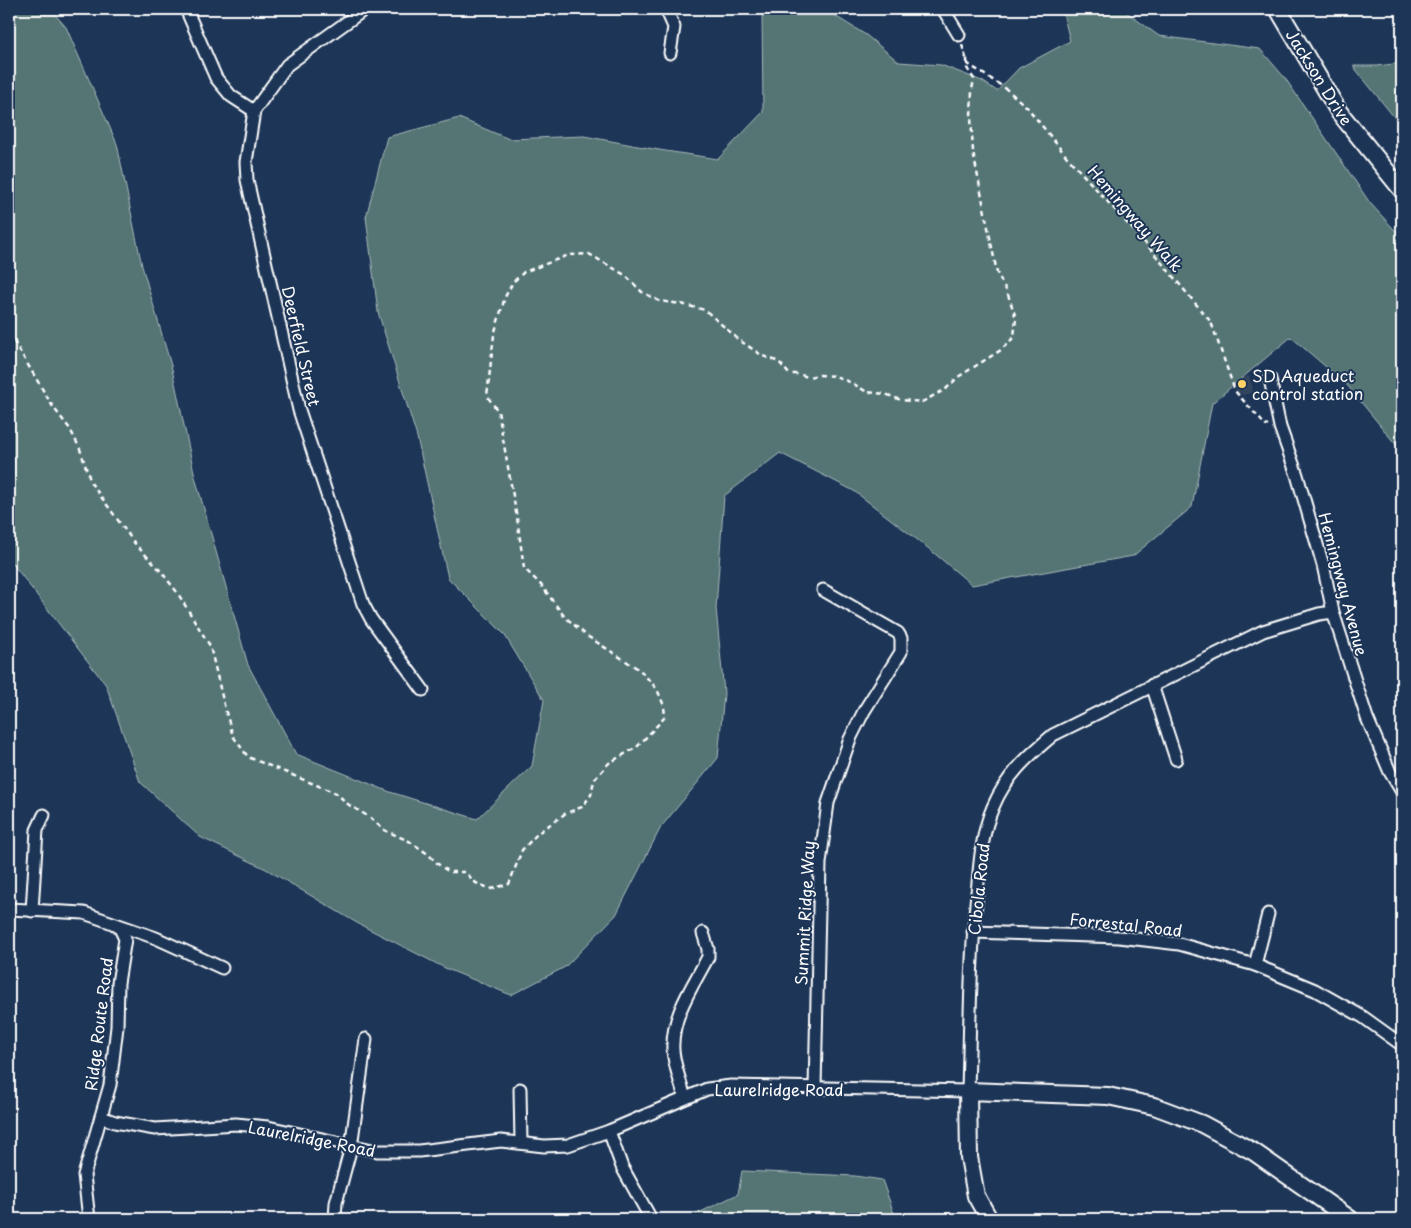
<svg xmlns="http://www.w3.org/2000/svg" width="1411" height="1228" viewBox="0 0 1411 1228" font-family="'Playpen Sans',sans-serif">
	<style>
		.built { fill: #33445e }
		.green { fill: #547474; stroke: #aababa }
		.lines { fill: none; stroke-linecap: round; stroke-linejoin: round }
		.street-casing { stroke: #fff; stroke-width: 15 }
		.secondary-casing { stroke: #fff; stroke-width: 20 }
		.path { stroke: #fff; stroke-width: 2.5; stroke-dasharray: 5 4; stroke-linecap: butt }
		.street { stroke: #1d3557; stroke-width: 11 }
		.secondary { stroke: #1d3557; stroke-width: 16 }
		.poi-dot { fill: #ffd166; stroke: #1d3557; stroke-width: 2 }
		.labels { text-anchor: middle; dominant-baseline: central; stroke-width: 4; stroke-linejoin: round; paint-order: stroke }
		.street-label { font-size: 16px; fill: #fff; stroke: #1d3557 }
		.poi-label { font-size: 16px; fill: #fff; stroke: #1d3557; text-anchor: start }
	</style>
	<rect width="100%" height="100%" fill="#1d3557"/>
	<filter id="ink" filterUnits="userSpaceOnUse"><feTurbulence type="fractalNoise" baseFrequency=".02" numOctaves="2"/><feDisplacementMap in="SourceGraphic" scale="10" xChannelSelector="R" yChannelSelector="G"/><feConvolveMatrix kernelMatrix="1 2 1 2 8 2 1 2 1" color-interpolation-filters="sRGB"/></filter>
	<g filter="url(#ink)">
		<!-- built -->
		<path class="built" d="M 1249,376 L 1253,388 L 1252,393 L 1243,395 L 1237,391 L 1231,379 Z"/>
		<!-- green -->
		<g class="green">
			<path d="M 9,9 L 50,9 L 66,27 L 117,144 L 142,266 L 172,369 L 195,477 L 248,665 L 296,754 L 390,792 L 477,819 L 532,766 L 544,700 L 504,634 L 448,578 L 417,437 L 378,312 L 366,217 L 387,137 L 459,118 L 509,139 L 584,136 L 659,150 L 718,159 L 763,112 L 762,9 L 825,9 L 827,11 L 866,35 L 899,62 L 941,65 L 982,81 L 997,91 L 1019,68 L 1070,41 L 1062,9 L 1122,9 L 1159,36 L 1260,49 L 1285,78 L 1370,203 L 1402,238 L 1402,452 L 1347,385 L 1291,337 L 1212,403 L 1192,507 L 1133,556 L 972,585 L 928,548 L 854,491 L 780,453 L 724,496 L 716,608 L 724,693 L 718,758 L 661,827 L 616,915 L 565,967 L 511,995 L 447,969 L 357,923 L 266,869 L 200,837 L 140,782 L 106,685 L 9,559 Z"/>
			<path d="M 1402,63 L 1402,127 L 1353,66 L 1377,66 Z"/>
			<path d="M 742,1171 L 855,1176 L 882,1180 L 896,1219 L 686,1219 L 738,1194 Z"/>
		</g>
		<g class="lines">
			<!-- street casing -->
			<g class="street-casing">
				<g id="street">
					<path d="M 186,9 L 216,78 L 231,96 L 254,111"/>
					<path d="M 365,9 L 287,65 L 254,111 L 246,162 L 247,180 L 299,410 L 363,604 L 371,619 L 423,690"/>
					<path d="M 666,9 L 674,27 L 670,53"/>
					<path d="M 943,9 L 959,35"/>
					<path d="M 1270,379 L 1280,427 L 1297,475 L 1323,565 L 1333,612 L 1367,718 L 1390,772 L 1402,792"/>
					<path d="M 1152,685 L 1176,759"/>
					<path d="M 9,909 L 84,913 L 156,938 L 222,968"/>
					<path d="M 32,911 L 37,830 L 44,815"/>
					<path d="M 973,932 L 1119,937 L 1179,944 L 1255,965 L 1315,990 L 1363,1017 L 1402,1045"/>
					<path d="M 1255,965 L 1268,914"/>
					<path d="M 815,1088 L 820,863 L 828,803 L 850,739 L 864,711 L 901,652 L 901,638 L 898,633 L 823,590"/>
					<path d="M 520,1089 L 521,1142"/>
					<path d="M 685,1098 C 681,1083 674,1065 673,1050 C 671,1016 693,986 708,957 L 708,949 L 703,933"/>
					<path d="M 101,1117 L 115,1122 L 155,1129 L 236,1124 L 268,1127 L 377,1151 L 419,1151 L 501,1141 L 544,1146 L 568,1145 L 609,1131 L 707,1089 L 731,1086 L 968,1091 C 970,1025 970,959 977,893 C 980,863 981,835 993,807 C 1006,776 1027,757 1053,735 L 1263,631 L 1319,614 L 1333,612"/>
					<path d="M 609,1131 L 622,1167 L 651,1219"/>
					<path d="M 89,1219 L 84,1175 L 110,1085 L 117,1027 L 118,983 L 125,939 L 119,926 L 114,924"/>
					<path d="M 335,1219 L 336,1203 L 351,1147 L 366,1039"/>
				</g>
			</g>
			<!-- secondary casing -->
			<g class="secondary-casing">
				<g id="secondary">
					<path d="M 1278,9 L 1339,112 L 1402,190"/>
					<path d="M 989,1219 L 976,1196 L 969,1157 L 968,1091 L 1108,1096 L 1154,1106 L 1202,1124 L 1254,1152 L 1350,1219"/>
				</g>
			</g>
			<!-- path -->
			<g class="path">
				<path d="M 962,45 L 968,64 L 1005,88 L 1027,107 L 1067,157 L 1147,245 L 1200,309 L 1211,322 L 1235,391 L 1266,426 L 1268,425"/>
				<path d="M 9,333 L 53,407 L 70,429 L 80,449 L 91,483 L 136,545 L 159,569 L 177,592 L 210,646 L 225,709 L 233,736 L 248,757 L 336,793 L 349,805 L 371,818 L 384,830 L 409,841 L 428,854 L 440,866 L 450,872 L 465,872 L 476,883 L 491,889 L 509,884 L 522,850 L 538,833 L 566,813 L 582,807 L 591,795 L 594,780 L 609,763 L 637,747 L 665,717 L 664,706 L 657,689 L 640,670 L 587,636 L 564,616 L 541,585 L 524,568 L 517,518 L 498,411 L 487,396 L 494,335 L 505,297 L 513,282 L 524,272 L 569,255 L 589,254 L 625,275 L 642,292 L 659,301 L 681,304 L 705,310 L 739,340 L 763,356 L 779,362 L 789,374 L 798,374 L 808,377 L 819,375 L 835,376 L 852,383 L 867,392 L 885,394 L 901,400 L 922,402 L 946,389 L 958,377 L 1001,350 L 1014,337 L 1016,318 L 1007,292 L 997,273 L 973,152 L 971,117 L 972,90 L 974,79 L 967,68 L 967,58"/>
			</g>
			<!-- street -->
			<use href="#street" class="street"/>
			<!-- secondary -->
			<use href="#secondary" class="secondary"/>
		</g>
	</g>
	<!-- markers -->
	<circle class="poi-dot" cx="1242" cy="384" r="5"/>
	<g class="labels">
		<!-- street labels -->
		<g class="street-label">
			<text transform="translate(1320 77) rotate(58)">Jackson Drive</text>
			<text transform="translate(1136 218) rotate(49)">Hemingway Walk</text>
			<text transform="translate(302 346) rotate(77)">Deerfield Street</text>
			<text transform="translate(1344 584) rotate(75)">Hemingway Avenue</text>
			<text transform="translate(978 889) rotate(-84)">Cibola Road</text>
			<text transform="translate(804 913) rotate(-87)">Summit Ridge Way</text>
			<text transform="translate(1126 924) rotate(6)">Forrestal Road</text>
			<text transform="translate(98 1024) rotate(-83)">Ridge Route Road</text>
			<text x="779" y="1089">Laurelridge Road</text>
			<text transform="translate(312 1138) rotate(11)">Laurelridge Road</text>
		</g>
		<!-- poi labels -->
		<g class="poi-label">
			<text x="1252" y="375">SD Aqueduct<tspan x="1252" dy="18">control station</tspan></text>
		</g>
	</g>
	<!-- margin -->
	<rect width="1411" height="1228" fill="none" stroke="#1d3557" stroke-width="30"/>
	<rect x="15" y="15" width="1381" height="1198" fill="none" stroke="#fff" stroke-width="2" filter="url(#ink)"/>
</svg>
